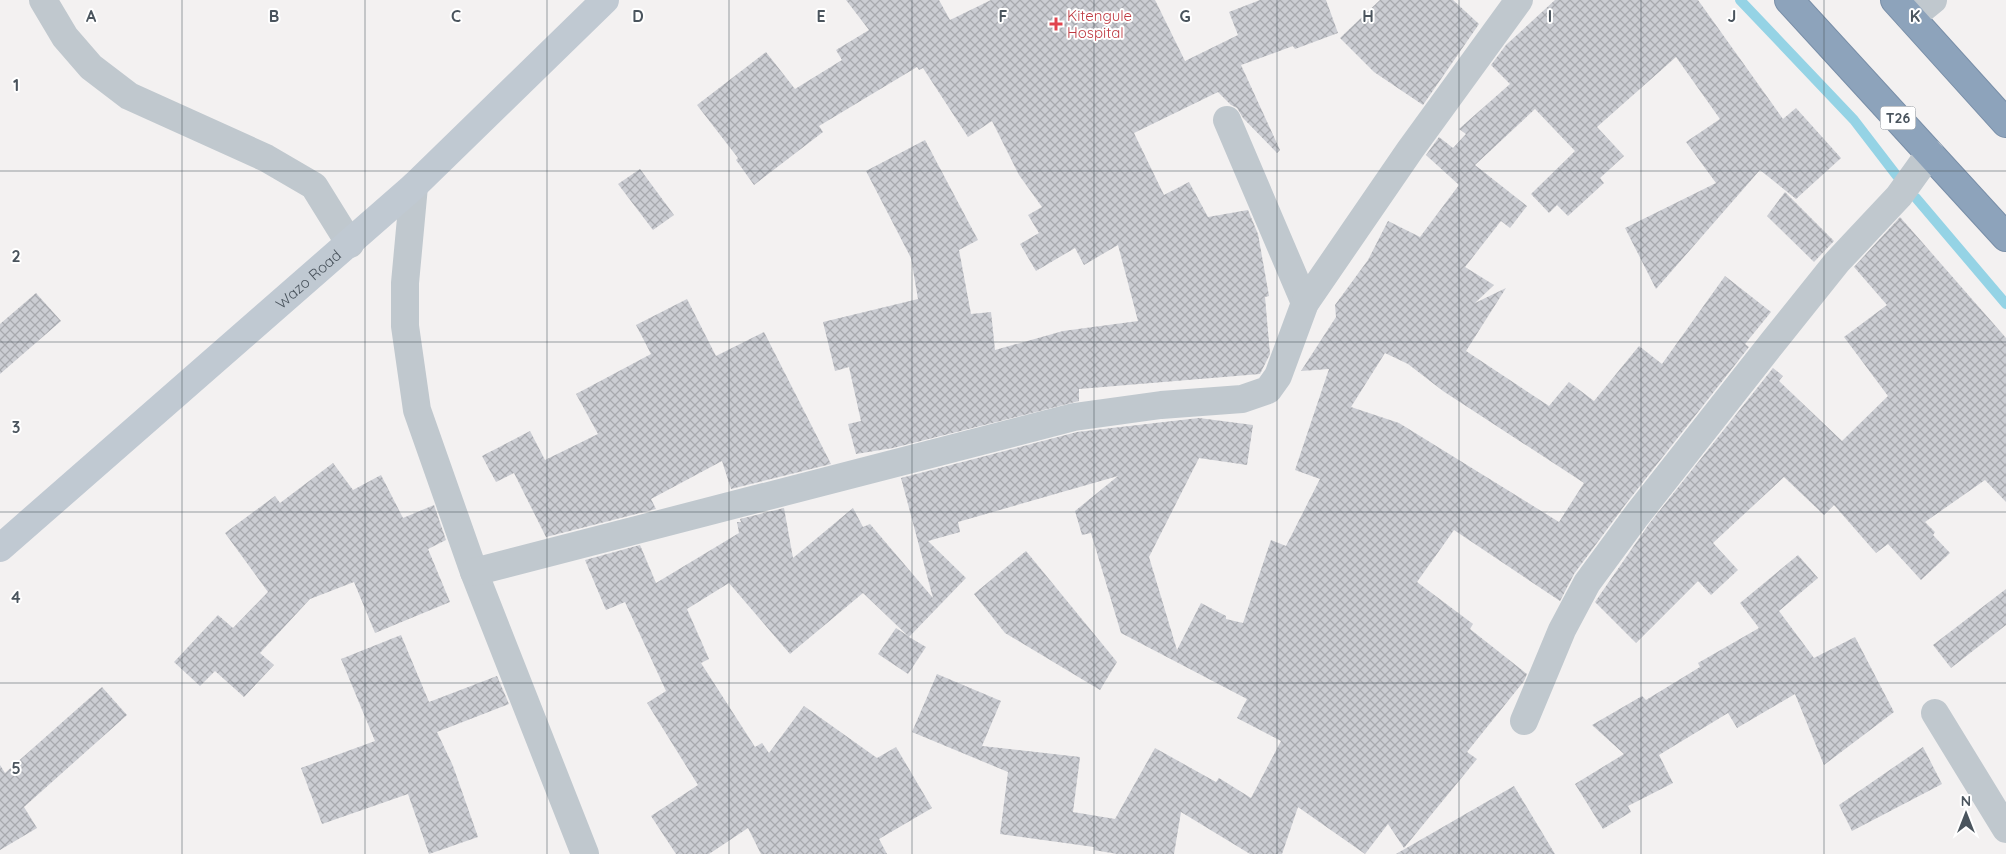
<svg xmlns="http://www.w3.org/2000/svg" width="2006" height="854" viewBox="0 0 2006 854" font-family="Quicksand,sans-serif">
	<style>
		.lines { fill: none; stroke-linecap: round; stroke-linejoin: round }
		.stream { stroke: #95d3e5; stroke-width: 10 }
		.building { fill: url(#building-cross-hatch); fill-rule: evenodd }
		.highway-casing { stroke: #788ea7; stroke-width: 30 }
		.street { stroke: #c0c8ce; stroke-width: 28 }
		.secondary { stroke: #c0c9d2; stroke-width: 28 }
		.highway { stroke: #8da3bb; stroke-width: 28 }
		.grid { fill: none; stroke: #4a545d; stroke-width: 1; stroke-opacity: 0.55 }
		.health-dot { fill: #e0444e; stroke: #fff; stroke-width: 2 }
		.labels { text-anchor: middle; dominant-baseline: central; stroke-width: 4; stroke-linejoin: round; paint-order: stroke }
		.shield { fill: #fff; stroke: #80878e; stroke-width: 1 }
		.shield-label { font-size: 14px; font-weight: bold; fill: #4a545d }
		.health-label { font-size: 15px; fill: #be3a42; stroke: #fff; text-anchor: start }
		.street-label { font-size: 15px; fill: #4a545d; stroke: #fff }
		.grid-label { font-size: 16px; text-anchor: middle; font-weight: bold; fill: #4a545d; stroke: #fff; stroke-width: 4; stroke-linejoin: round; paint-order: stroke }
	</style>
	<defs>
		<pattern id="building-cross-hatch" width="8" height="8" patternUnits="userSpaceOnUse" patternTransform="scale(1.25)"><rect width="8" height="8" fill="#cbcdd3"/><path d="M0 0l8 8M0 8l8-8" fill="none" stroke="#a7a9ae"/></pattern>
	</defs>
	<rect width="100%" height="100%" fill="#f3f1f1"/>
	<g class="lines">
		<!-- stream -->
		<g class="stream">
			<path d="M 1740,0 L 1854,120 L 1897,176"/>
			<path d="M 1916,198 L 2006,304"/>
		</g>
	</g>
	<!-- building -->
	<g class="building">
		<path d="M 846,0 L 939,0 L 950,20 L 991,0 L 1155,0 L 1185,61 L 1238,35 L 1229,12 L 1260,0 L 1326,0 L 1338,33 L 1295,49 L 1293,46 L 1241,65 L 1280,150 L 1277,153 L 1243,118 L 1237,108 L 1231,105 L 1218,92 L 1134,133 L 1164,195 L 1189,182 L 1208,217 L 1248,210 L 1258,234 L 1269,296 L 1265,297 L 1270,354 L 1260,374 L 1079,389 L 1079,401 L 893,448 L 856,454 L 848,424 L 861,421 L 849,367 L 835,371 L 823,322 L 918,299 L 911,258 L 866,171 L 925,140 L 978,240 L 959,250 L 971,314 L 991,312 L 995,350 L 1063,331 L 1138,321 L 1118,245 L 1084,265 L 1075,248 L 1036,271 L 1020,244 L 1039,233 L 1028,215 L 1042,207 L 1019,175 L 992,121 L 968,137 L 923,68 L 919,70 L 917,67 L 819,126 L 823,132 L 754,185 L 736,160 L 738,158 L 697,105 L 766,52 L 795,89 L 842,60 L 836,50 L 869,30 Z"/>
		<path d="M 1380,0 L 1453,0 L 1479,24 L 1423,105 L 1374,72 L 1340,38 Z"/>
		<path d="M 1555,0 L 1698,0 L 1783,119 L 1796,108 L 1841,158 L 1796,199 L 1760,170 L 1656,289 L 1625,228 L 1716,183 L 1686,142 L 1720,119 L 1676,57 L 1597,127 L 1624,156 L 1600,178 L 1604,183 L 1568,216 L 1557,205 L 1549,213 L 1531,194 L 1575,151 L 1535,109 L 1475,165 L 1527,206 L 1510,228 L 1501,221 L 1465,267 L 1494,285 L 1475,303 L 1506,288 L 1466,351 L 1549,406 L 1569,382 L 1594,401 L 1639,346 L 1662,364 L 1725,276 L 1771,312 L 1745,344 L 1749,347 L 1625,505 L 1574,574 L 1560,601 L 1454,530 L 1417,582 L 1473,624 L 1470,629 L 1527,674 L 1524,681 L 1467,752 L 1477,759 L 1404,848 L 1388,824 L 1365,854 L 1298,807 L 1282,854 L 1250,854 L 1181,812 L 1174,854 L 1117,854 L 1094,850 L 1094,847 L 1000,834 L 1008,772 L 912,732 L 937,674 L 1001,701 L 982,746 L 1080,757 L 1073,812 L 1115,819 L 1155,748 L 1216,782 L 1219,778 L 1251,798 L 1281,741 L 1237,718 L 1247,699 L 1121,633 L 1091,533 L 1082,535 L 1075,511 L 1118,476 L 958,522 L 960,532 L 928,541 L 966,578 L 909,637 L 926,647 L 908,674 L 878,654 L 896,628 L 908,636 L 863,593 L 790,654 L 729,583 L 687,609 L 709,659 L 701,663 L 755,747 L 762,743 L 769,753 L 804,706 L 877,758 L 896,747 L 932,808 L 879,839 L 887,854 L 761,854 L 748,828 L 709,854 L 676,854 L 651,816 L 698,785 L 647,703 L 666,691 L 625,602 L 606,610 L 585,560 L 640,545 L 656,583 L 739,533 L 737,522 L 741,522 L 740,519 L 784,508 L 793,558 L 853,508 L 863,527 L 870,524 L 933,598 L 901,478 L 1077,432 L 1199,418 L 1253,425 L 1247,465 L 1199,458 L 1149,557 L 1177,650 L 1201,603 L 1226,616 L 1226,619 L 1243,623 L 1271,540 L 1286,546 L 1320,479 L 1295,470 L 1329,369 L 1301,371 L 1336,317 L 1335,305 L 1368,260 L 1388,221 L 1420,237 L 1459,185 L 1426,155 L 1439,137 L 1453,148 L 1466,134 L 1459,129 L 1510,84 L 1491,65 L 1506,45 ZM 1385,353 L 1408,364 L 1443,391 L 1584,483 L 1559,522 L 1399,423 L 1351,407 Z"/>
		<path d="M 640,169 L 674,215 L 653,230 L 618,184 Z"/>
		<path d="M 1785,192 L 1834,241 L 1814,262 L 1767,216 Z"/>
		<path d="M 1900,217 L 2006,338 L 2006,502 L 1985,480 L 1925,522 L 1935,532 L 1933,535 L 1950,553 L 1921,580 L 1888,544 L 1876,553 L 1834,505 L 1824,515 L 1784,477 L 1713,543 L 1738,570 L 1711,595 L 1698,581 L 1636,643 L 1595,602 L 1649,524 L 1773,368 L 1783,376 L 1779,381 L 1842,441 L 1888,396 L 1844,337 L 1887,305 L 1854,267 Z"/>
		<path d="M 36,293 L 61,321 L 0,374 L 0,324 Z"/>
		<path d="M 687,299 L 716,356 L 764,332 L 831,464 L 731,489 L 722,461 L 651,499 L 656,509 L 546,537 L 514,473 L 496,482 L 482,456 L 530,431 L 545,460 L 598,434 L 576,394 L 651,354 L 636,325 Z"/>
		<path d="M 333,463 L 353,490 L 381,475 L 403,518 L 434,505 L 446,540 L 428,549 L 450,602 L 375,633 L 354,582 L 310,599 L 260,653 L 274,665 L 244,697 L 215,671 L 200,686 L 174,662 L 218,615 L 233,628 L 268,592 L 225,533 L 275,496 L 280,503 Z"/>
		<path d="M 1026,551 L 1117,662 L 1100,690 L 1005,633 L 974,594 Z"/>
		<path d="M 1798,555 L 1818,578 L 1779,611 L 1814,658 L 1855,637 L 1894,712 L 1824,765 L 1795,694 L 1737,728 L 1728,713 L 1659,755 L 1673,783 L 1628,806 L 1631,812 L 1603,829 L 1575,784 L 1624,754 L 1592,725 L 1642,696 L 1646,700 L 1700,667 L 1698,663 L 1759,628 L 1740,603 Z"/>
		<path d="M 2006,589 L 2006,625 L 1951,668 L 1933,645 Z"/>
		<path d="M 401,635 L 429,702 L 497,676 L 509,704 L 437,732 L 453,766 L 478,837 L 429,854 L 408,794 L 322,824 L 301,768 L 375,741 L 341,659 Z"/>
		<path d="M 102,687 L 127,715 L 24,807 L 37,828 L 0,850 L 0,765 L 5,773 Z"/>
		<path d="M 1923,747 L 1942,784 L 1852,831 L 1839,805 Z"/>
		<path d="M 1514,786 L 1555,854 L 1396,854 Z"/>
	</g>
	<g class="lines">
		<!-- highway casing -->
		<g class="highway-casing">
			<g id="highway">
				<path d="M 1789,0 L 2006,237"/>
				<path d="M 1895,0 L 2006,123"/>
			</g>
		</g>
		<!-- street -->
		<g class="street">
			<path d="M 43,0 L 65,37 L 91,67 L 129,96 L 266,158 L 314,186 L 350,244"/>
			<path d="M 1911,18 L 1933,0"/>
			<path d="M 1227,120 L 1305,303"/>
			<path d="M 414,186 L 405,283 L 405,326 L 417,410 L 474,572 L 585,854"/>
			<path d="M 474,572 L 1074,417 L 1161,405 L 1242,399 L 1268,390 L 1278,376 L 1305,303 L 1410,150 L 1519,0"/>
			<path d="M 1935,713 L 2006,829"/>
			<path d="M 1524,721 L 1562,630 L 1587,583 L 1637,515 L 1773,342 L 1837,262 L 1899,196 L 1930,153"/>
		</g>
		<!-- secondary -->
		<path class="secondary" id="s1" d="M 0,548 L 414,186 L 605,0"/>
		<!-- highway -->
		<use href="#highway" class="highway"/>
	</g>
	<!-- grid -->
	<path class="grid" d="M 182,0 L 182,854M 365,0 L 365,854M 547,0 L 547,854M 729,0 L 729,854M 912,0 L 912,854M 1094,0 L 1094,854M 1277,0 L 1277,854M 1459,0 L 1459,854M 1641,0 L 1641,854M 1824,0 L 1824,854M 0,171 L 2006,171M 0,342 L 2006,342M 0,512 L 2006,512M 0,683 L 2006,683"/>
	<!-- markers -->
	<path class="health-dot" d="M1053.5 16.5h5v5h5v5h-5v5h-5v-5h-5v-5h5z"/>
	<g class="labels">
		<!-- shield labels -->
		<rect class="shield" x="1880.5" y="106.5" width="35" height="23" rx="4"/>
		<g class="shield-label">
			<text x="1898" y="118">T26</text>
		</g>
		<!-- health labels -->
		<g class="health-label">
			<text x="1067" y="15">Kitengule<tspan x="1067" dy="17">Hospital</tspan></text>
		</g>
		<!-- street labels -->
		<g class="street-label">
			<text stroke="none"><textPath href="#s1" startOffset="409">Wazo Road</textPath></text>
		</g>
	</g>
	<g class="grid-label">
		<text x="91" y="22">A</text>
		<text x="274" y="22">B</text>
		<text x="456" y="22">C</text>
		<text x="638" y="22">D</text>
		<text x="821" y="22">E</text>
		<text x="1003" y="22">F</text>
		<text x="1185" y="22">G</text>
		<text x="1368" y="22">H</text>
		<text x="1550" y="22">I</text>
		<text x="1732" y="22">J</text>
		<text x="1915" y="22">K</text>
		<text x="16" y="91">1</text>
		<text x="16" y="262">2</text>
		<text x="16" y="433">3</text>
		<text x="16" y="603">4</text>
		<text x="16" y="774">5</text>
	</g>
	<!-- north arrow -->
	<g transform="translate(1966 814)" stroke="#ffffff" stroke-width="4" paint-order="stroke">
	<path d="M0-4L9 19L0 12L-9 19Z" fill="#4a545d"/>
	<text y="-8" font-size="14" font-weight="bold" text-anchor="middle" fill="#4a545d">N</text>
	</g>
</svg>
